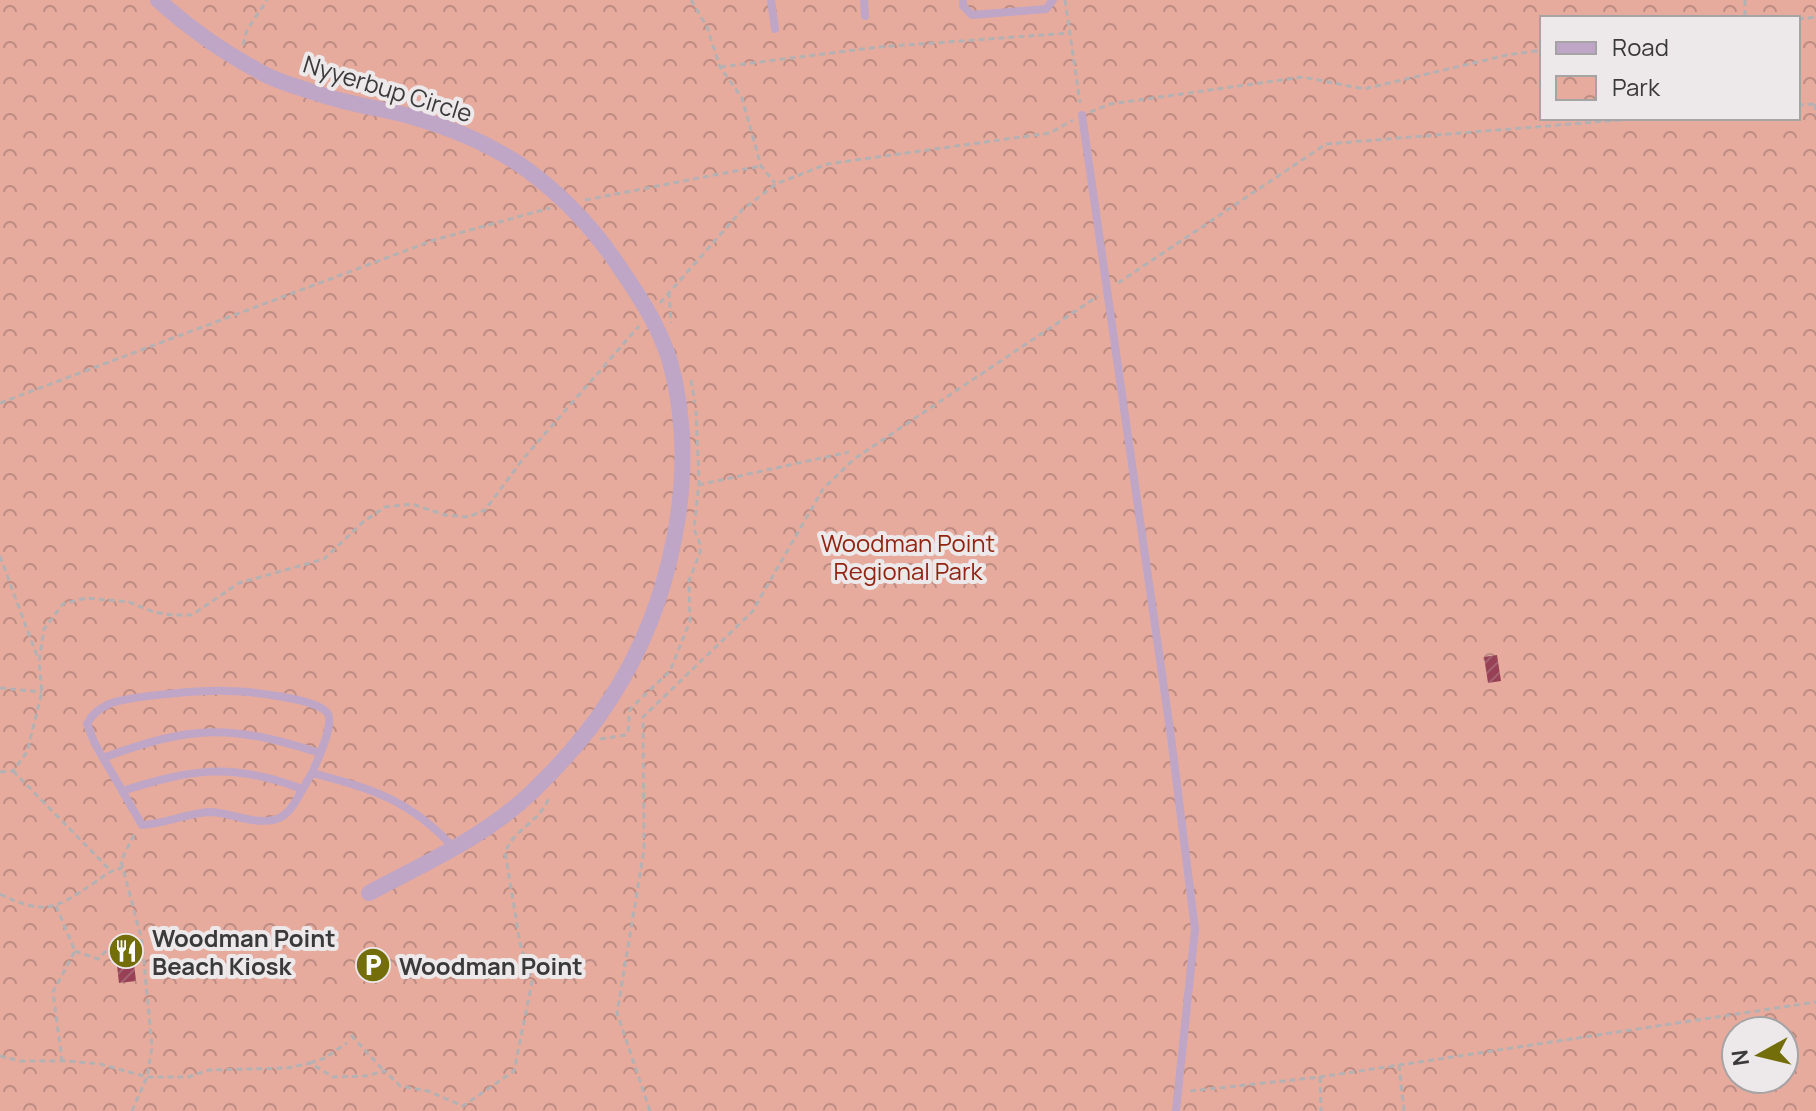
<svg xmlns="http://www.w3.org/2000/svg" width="1816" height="1111" viewBox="0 0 1816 1111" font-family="Manrope,sans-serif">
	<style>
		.park { fill: url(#park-crowns); fill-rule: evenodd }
		.building { fill: url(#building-hatch) }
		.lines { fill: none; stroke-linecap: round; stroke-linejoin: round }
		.path { stroke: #b4b1b3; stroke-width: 3; stroke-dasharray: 6 4; stroke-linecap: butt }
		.lane { stroke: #bfa5c6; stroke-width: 8 }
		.street { stroke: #bfa5c6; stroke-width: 16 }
		.labels { text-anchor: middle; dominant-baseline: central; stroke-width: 8; stroke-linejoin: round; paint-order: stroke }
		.street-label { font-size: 24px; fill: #3b3a3b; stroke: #ede9eb }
		.park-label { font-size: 24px; fill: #922411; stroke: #ede9eb }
		.poi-label { font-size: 24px; font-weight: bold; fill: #3b3a3b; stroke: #ede9eb; text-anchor: start }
	</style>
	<defs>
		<pattern id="park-crowns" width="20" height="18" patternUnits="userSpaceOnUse" patternTransform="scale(2)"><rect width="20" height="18" fill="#e7ab9e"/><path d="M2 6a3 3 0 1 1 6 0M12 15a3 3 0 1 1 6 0" fill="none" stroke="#bc8c82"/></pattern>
		<pattern id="building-hatch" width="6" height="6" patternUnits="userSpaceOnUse" patternTransform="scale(2)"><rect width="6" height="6" fill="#984055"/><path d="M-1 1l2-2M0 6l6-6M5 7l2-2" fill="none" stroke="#a36171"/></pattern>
	</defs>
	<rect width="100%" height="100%" fill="#ede9eb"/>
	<!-- park -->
	<path class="park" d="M 0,0 L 1816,0 L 1816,1111 L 0,1111 ZM 1542,18 L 1798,18 L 1798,118 L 1542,118 ZM 1736,1031 L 1784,1031 L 1784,1079 L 1736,1079 Z"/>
	<!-- building -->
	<g class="building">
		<path d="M 1497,655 L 1501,681 L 1488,683 L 1484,657 Z"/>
		<path d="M 132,946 L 136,981 L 119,983 L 115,948 Z"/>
	</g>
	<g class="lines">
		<!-- path -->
		<g class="path">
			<path d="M 691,0 L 707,27 L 720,67 L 742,98 L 761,166 L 775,183"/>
			<path d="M 1065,0 L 1080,103"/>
			<path d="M 1745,0 L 1745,18"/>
			<path d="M 1798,19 L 1816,17"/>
			<path d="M 243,45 L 247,30 L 267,0"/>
			<path d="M 720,67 L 879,47 L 1070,33"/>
			<path d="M 1815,104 L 1816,115"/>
			<path d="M 1798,105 L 1816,104"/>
			<path d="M 1090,112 L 1110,104 L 1303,77 L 1364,89 L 1507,55 L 1542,50"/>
			<path d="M 585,200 L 761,166"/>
			<path d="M 1118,283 L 1326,144 L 1645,118"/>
			<path d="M 669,292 L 671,323"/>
			<path d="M 660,303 L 742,210 L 776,184 L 827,164 L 1050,133 L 1073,120"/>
			<path d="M 691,380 L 695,403"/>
			<path d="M 0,403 L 434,240 L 550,208"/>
			<path d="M 698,485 L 849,452"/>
			<path d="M 0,556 L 38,659"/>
			<path d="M 0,688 L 42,692"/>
			<path d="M 600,739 L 626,735 C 631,726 627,717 631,708 L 670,671 L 690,621 L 689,581 L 700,552 L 700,544 L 694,529 L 699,482 L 696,411"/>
			<path d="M 13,771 L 110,870"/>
			<path d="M 0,772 L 13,771 L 27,752 L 42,692 L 39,662 L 44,629 L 63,604 L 86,598 L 129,602 L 154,612 L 172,615 L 192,615 L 239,583 L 324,559 L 363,522 L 385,507 L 412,504 L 445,515 L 468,517 L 485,510 L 523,459 L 639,326"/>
			<path d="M 0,894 C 44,915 54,910 94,883 C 104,876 109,871 122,868"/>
			<path d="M 56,906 L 75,951 L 53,992 L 62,1061"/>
			<path d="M 75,951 L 98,959 L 107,950 L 142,948"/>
			<path d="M 351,1035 L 384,1071"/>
			<path d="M 0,1056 L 20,1061 L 67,1061 L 100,1064 L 147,1077 L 188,1077 L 209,1070 L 288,1068 L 310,1063 L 333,1077 L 365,1076 L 385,1071 L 400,1086 L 428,1091 L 463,1106 L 514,1071 L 532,982 L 520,943 L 505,852 C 515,828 538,824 549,798"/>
			<path d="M 310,1063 L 325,1058 L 347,1043"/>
			<path d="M 1399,1065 L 1404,1111"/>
			<path d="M 1320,1077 L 1321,1111"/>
			<path d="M 1190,1091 L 1320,1077 L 1816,1002"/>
			<path d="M 132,1111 L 147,1077 L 152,1047 L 142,941 L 121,861 L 135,833"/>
			<path d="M 650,1111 L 617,1013 L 644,850 L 643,717 L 752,612 L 823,489 L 854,459 L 1098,296"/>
		</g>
		<!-- lane -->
		<g class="lane">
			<path d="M 771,0 L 775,29"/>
			<path d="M 864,0 L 865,16"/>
			<path d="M 963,0 L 963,6 L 972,15 L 1046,9 L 1053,0"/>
			<path d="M 1082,115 L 1171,737 L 1195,929 L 1176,1111"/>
			<path d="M 103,758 C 193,725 229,724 320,753"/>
			<path d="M 312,773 C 317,761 334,726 328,714 C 319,698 245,691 227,691 C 204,690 128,696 109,704 C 99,709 92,714 87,724 L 95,744 L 142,825 C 165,824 187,813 210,812 C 221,812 231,816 242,818 C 289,829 290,809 312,773 C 373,789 410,800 454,848"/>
			<path d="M 122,791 C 192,769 232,762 302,789"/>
		</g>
		<!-- street -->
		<path class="street" d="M 158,0 C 187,26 220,50 255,69 C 276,82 305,89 329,97 C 357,106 386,109 413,117 C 448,127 486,143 516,162 C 559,191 594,228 622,271 C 642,300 661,330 671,365 C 700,475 671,607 609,701 C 588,734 560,765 532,792 C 485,837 425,863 369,893"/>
	</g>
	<!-- icons -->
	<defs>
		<g id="restaurant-disc" transform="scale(1.8)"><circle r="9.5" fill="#736d0a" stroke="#ede9eb"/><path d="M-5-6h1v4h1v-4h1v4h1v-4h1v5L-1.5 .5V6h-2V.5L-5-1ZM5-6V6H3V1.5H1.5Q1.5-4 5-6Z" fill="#fff"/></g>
		<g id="parking-disc" transform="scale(1.8)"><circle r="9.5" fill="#736d0a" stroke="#ede9eb"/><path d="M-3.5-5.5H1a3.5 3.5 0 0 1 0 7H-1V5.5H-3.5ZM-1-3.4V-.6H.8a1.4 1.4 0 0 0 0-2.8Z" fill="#fff"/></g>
	</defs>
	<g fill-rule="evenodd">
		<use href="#restaurant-disc" x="126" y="951"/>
		<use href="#parking-disc" x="373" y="965"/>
	</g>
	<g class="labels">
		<!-- street labels -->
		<g class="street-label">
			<text transform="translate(388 88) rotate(17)">Nyyerbup Circle</text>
		</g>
		<!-- park labels -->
		<g class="park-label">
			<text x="908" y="542">Woodman Point<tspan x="908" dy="28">Regional Park</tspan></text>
		</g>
		<!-- poi labels -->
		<g class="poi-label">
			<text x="152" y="937">Woodman Point<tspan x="152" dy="28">Beach Kiosk</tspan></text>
			<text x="399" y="965">Woodman Point</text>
		</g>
	</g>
	<!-- legend -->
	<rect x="1540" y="16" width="260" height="104" fill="#ede9eb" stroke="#a6a3a5" stroke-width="2"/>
	<rect x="1556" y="42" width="40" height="12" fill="#bfa5c6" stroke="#a6a3a5" stroke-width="2"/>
	<text x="1612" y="56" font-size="24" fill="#3b3a3b">Road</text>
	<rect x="1556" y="76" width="40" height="24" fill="url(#park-crowns)" stroke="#a6a3a5" stroke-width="2"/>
	<text x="1612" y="96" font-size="24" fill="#3b3a3b">Park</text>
	<!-- north arrow -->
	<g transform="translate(1760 1055) rotate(262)"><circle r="38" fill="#ede9eb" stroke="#a6a3a5" stroke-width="2"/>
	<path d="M0-6L14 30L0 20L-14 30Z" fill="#736d0a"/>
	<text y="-12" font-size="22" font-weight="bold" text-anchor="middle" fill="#3b3a3b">N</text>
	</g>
</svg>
